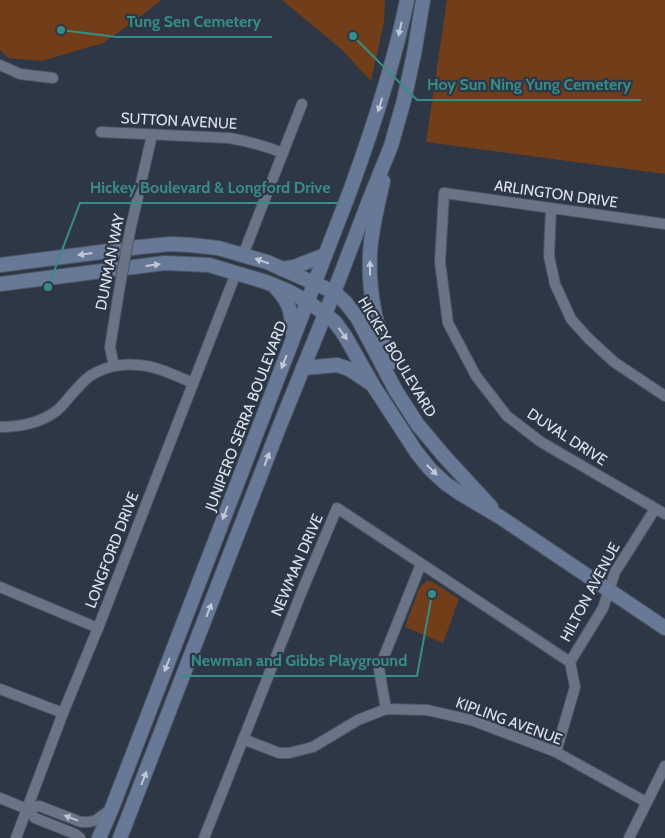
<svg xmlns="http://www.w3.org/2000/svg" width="665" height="838" viewBox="0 0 665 838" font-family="Cabin,sans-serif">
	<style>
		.green { fill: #723e19 }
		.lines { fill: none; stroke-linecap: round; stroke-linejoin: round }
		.minor-casing { stroke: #4d5562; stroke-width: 12 }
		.secondary-casing { stroke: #4d5562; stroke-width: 16 }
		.minor { stroke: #697486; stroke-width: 10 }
		.secondary { stroke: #677996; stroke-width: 14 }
		.minor-bridge-casing { stroke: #4d5562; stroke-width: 12; stroke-linecap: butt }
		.minor-bridge { stroke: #697486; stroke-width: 10 }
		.oneway { fill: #c0c8d7 }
		.oneway2 { fill: #bac2ce }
		.labels { text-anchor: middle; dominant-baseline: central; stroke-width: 4.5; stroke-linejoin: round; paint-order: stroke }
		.street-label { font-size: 15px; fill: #dde3ed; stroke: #2d3746 }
		.leader { fill: none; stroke: #388c87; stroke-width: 2 }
		.callout-dot { fill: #388c87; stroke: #2d3746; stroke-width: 2 }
		.callout-label { font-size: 16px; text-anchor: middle; font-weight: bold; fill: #388c87; stroke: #2d3746; stroke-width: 4.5; stroke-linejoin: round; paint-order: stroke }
	</style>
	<rect width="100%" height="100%" fill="#2d3746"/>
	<!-- green -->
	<g class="green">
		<path d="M 0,0 L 161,0 L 140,17 L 103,43 L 42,61 L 8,58 L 0,50 Z"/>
		<path d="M 282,0 L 385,0 L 384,22 L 371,81 L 341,49 Z"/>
		<path d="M 447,0 L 665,0 L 665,174 L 426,142 Z"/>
		<path d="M 427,581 L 431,581 L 459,599 L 443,643 L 405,627 L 419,589 L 423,584 Z"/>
	</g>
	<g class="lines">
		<!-- minor casing -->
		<g class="minor-casing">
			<g id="minor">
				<path d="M 0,65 L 20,74 L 53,78"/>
				<path d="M 101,132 L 229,138 C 248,141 265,146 283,153"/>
				<path d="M 551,208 L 549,256 L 555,284 L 571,319 L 588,338 L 614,362 L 665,396"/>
				<path d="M 665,224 L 444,193 L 440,262 L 448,323 L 476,376 L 507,416 L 541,442 L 665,514"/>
				<path d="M 130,231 L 152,135"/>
				<path d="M 243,255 L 302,104"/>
				<path d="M 114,366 L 110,347 L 120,285"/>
				<path d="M 0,427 C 20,427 38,424 55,412 C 61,408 66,401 71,395 C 77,389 83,381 90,376 C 104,367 122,363 138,365 C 157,366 176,376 193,383"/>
				<path d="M 0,587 L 98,628"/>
				<path d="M 0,689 L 63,713"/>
				<path d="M 386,709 L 379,669 L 421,564"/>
				<path d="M 243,739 L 279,753 L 289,753 L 313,747 L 358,720 L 386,709 L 427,710 L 471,720 L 556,752 L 646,802"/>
				<path d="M 556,752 L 575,687 L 570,662 L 603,608 L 615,572 L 655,509"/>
				<path d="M 0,798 L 27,809 L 35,818 L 75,834 L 80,838"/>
				<path d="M 27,809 L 39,806 L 81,822 L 89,822 L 96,820 L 111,809"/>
				<path d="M 16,838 L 63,713 L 98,628 L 236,273"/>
				<path d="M 204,838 L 302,591 L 337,508 L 570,662"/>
				<path d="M 629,838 L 665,766"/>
			</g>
		</g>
		<!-- secondary casing -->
		<g class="secondary-casing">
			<g id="secondary">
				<path d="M 383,181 C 378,205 371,229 370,254 C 368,292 376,328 390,363"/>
				<path d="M 0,265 L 140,247 L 170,244 L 191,245 L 218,248 L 267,262 L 334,292 L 346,303 L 358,319 L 396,391 L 418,425 L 444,456 L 491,507"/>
				<path d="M 282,269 L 294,267 L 325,255"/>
				<path d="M 0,284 L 165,263 L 209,265 L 266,282 L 288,291 L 308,302 L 325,314 L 335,322 L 345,336 L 374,387 L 417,453 L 430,469 L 445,483 L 461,494 L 500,517 L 665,628"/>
				<path d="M 276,288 C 291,304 291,312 293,334"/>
				<path d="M 303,368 L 337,365 L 349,369 L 370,383"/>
				<path d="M 99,838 L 112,808 L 350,191 C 373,128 394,65 407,0"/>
				<path d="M 120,838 L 280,425 L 334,292 L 370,198 L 391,146 L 404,100 L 414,54 L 423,0"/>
			</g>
		</g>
		<!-- minor -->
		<use href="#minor" class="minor"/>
		<!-- secondary -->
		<use href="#secondary" class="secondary"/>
		<!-- minor-bridge casing -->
		<g class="minor-bridge-casing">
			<path id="minor-bridge" d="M 120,285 L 130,231"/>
		</g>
		<!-- minor-bridge -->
		<use href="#minor-bridge" class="minor-bridge"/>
	</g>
	<!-- one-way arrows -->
	<defs><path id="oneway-solid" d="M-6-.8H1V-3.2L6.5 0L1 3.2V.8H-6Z" transform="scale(1.25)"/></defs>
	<g class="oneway">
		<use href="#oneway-solid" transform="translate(400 29) rotate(103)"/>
		<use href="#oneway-solid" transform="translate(380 105) rotate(107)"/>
		<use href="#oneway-solid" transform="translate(85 254) rotate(172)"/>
		<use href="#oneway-solid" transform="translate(262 261) rotate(-161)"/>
		<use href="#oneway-solid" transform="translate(153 265) rotate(-7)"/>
		<use href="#oneway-solid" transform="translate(370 268) rotate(-90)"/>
		<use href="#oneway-solid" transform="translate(343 334) rotate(54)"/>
		<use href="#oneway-solid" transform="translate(284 362) rotate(111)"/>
		<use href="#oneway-solid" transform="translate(267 459) rotate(-69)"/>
		<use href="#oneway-solid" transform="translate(432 470) rotate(45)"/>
		<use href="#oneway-solid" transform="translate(225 513) rotate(111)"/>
		<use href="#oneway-solid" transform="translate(209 610) rotate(-69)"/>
		<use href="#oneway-solid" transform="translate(167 665) rotate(111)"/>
		<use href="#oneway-solid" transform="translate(144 778) rotate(-69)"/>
	</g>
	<use class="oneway2" href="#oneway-solid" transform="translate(71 818) rotate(-159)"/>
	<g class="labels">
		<!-- street labels -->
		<g class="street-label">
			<text transform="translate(179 121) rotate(3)">SUTTON AVENUE</text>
			<text transform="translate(556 194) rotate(8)">ARLINGTON DRIVE</text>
			<text transform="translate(110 262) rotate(-79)">DUNMAN WAY</text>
			<text transform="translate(397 357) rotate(59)">HICKEY BOULEVARD</text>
			<text transform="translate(246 416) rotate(-69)">JUNIPERO SERRA BOULEVARD</text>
			<text transform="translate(567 437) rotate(33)">DUVAL DRIVE</text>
			<text transform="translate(112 550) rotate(-69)">LONGFORD DRIVE</text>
			<text transform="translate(297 565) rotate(-67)">NEWMAN DRIVE</text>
			<text transform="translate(590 592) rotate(-62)">HILTON AVENUE</text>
			<text transform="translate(509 721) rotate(20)">KIPLING AVENUE</text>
		</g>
	</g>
	<!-- callouts -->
	<path class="leader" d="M61 30L117 37H272M353 36L417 100H641M48 287L80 203H341M432 594L417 676H180"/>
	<g class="callout-dot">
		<circle cx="61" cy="30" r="5"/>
		<circle cx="353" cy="36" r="5"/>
		<circle cx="48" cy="287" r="5"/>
		<circle cx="432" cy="594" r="5"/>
	</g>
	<g class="callout-label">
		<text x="194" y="27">Tung Sen Cemetery</text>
		<text x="529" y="90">Hoy Sun Ning Yung Cemetery</text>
		<text x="210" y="193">Hickey Boulevard &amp; Longford Drive</text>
		<text x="299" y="666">Newman and Gibbs Playground</text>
	</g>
</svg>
